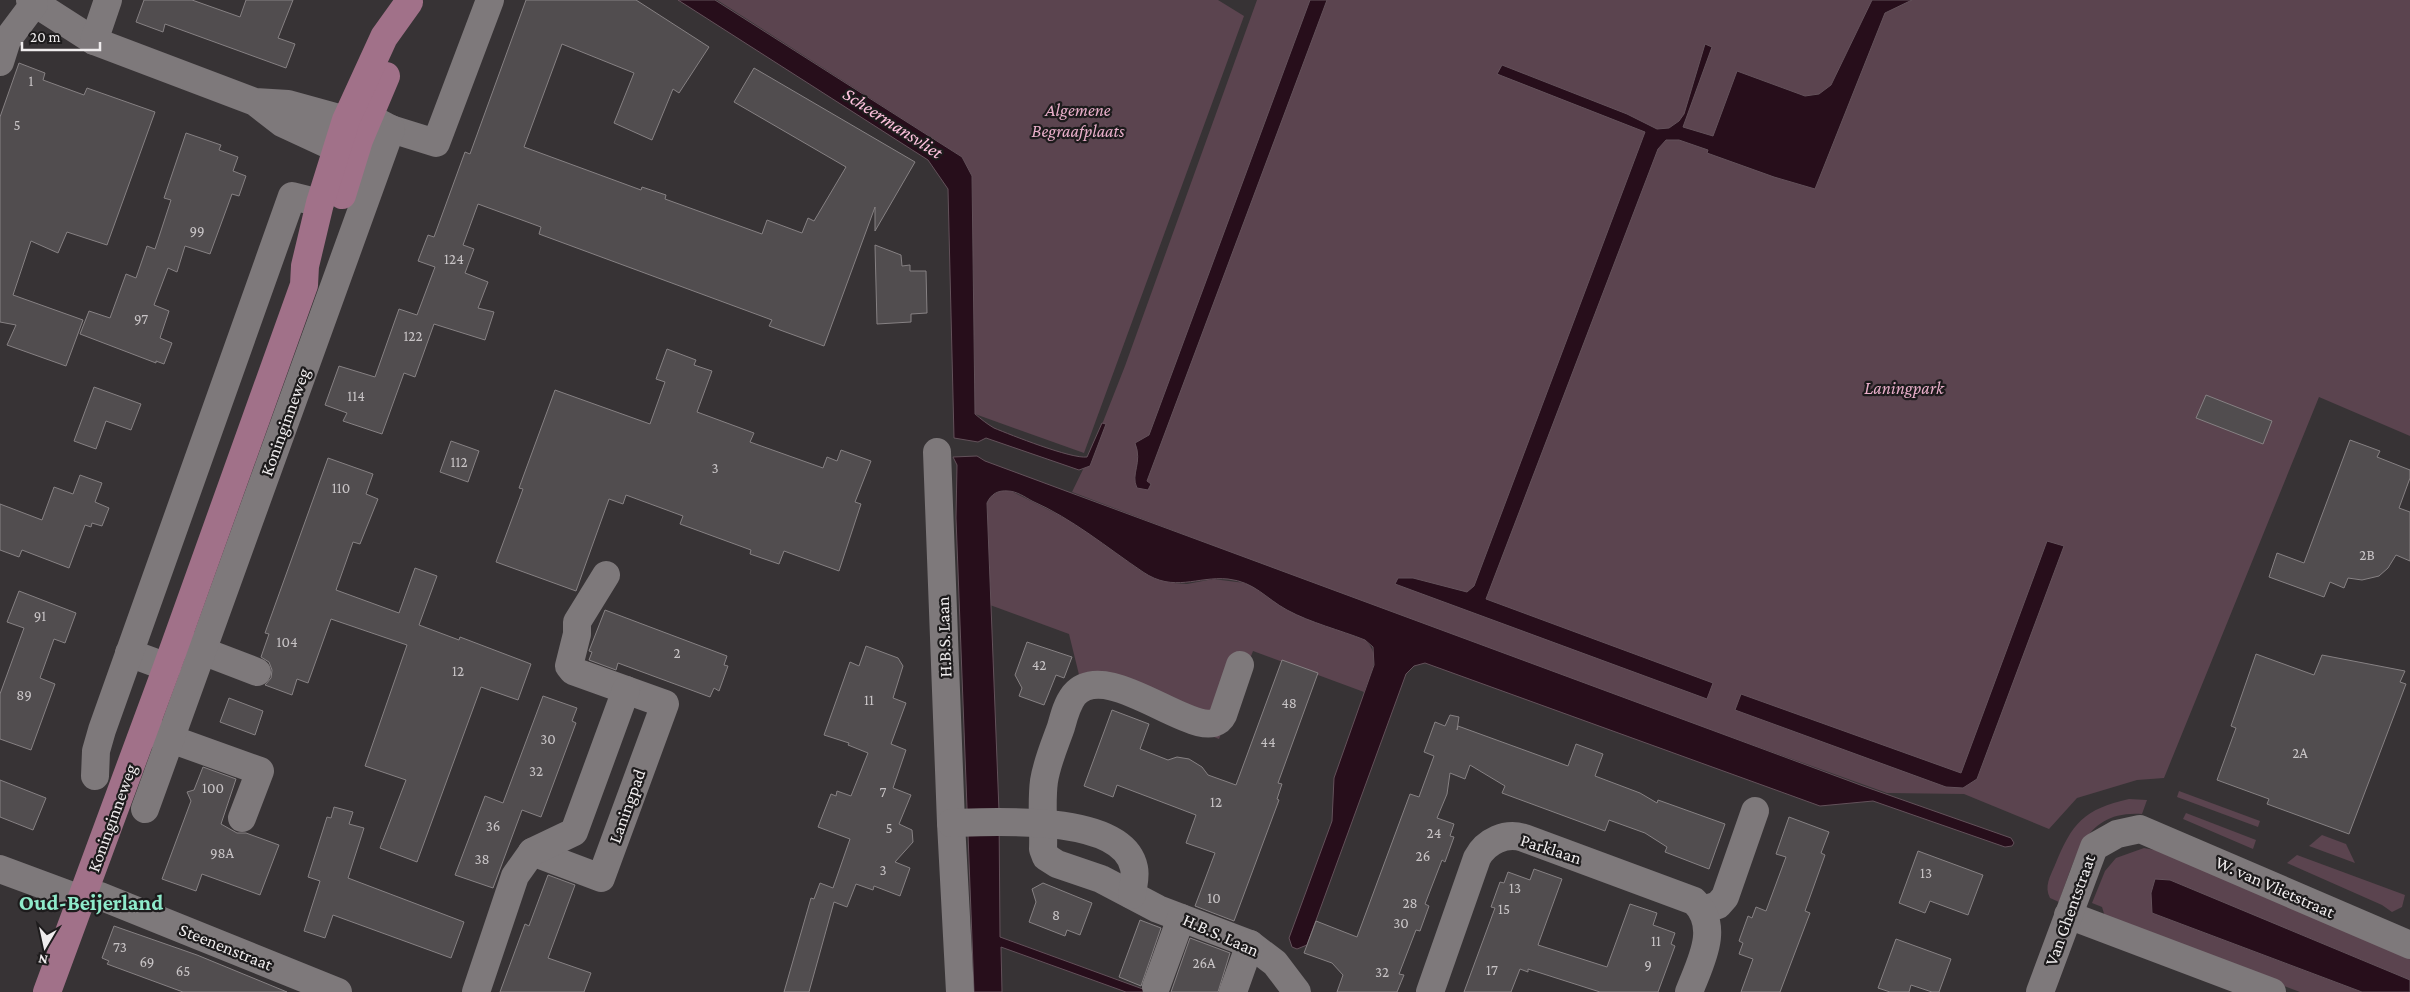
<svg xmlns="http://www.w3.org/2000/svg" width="2410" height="992" font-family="'Crimson Pro',serif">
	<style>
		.green { fill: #5b444f }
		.water { fill: #270e1b; stroke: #63515a }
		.building { fill: #514d4f; stroke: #868183 }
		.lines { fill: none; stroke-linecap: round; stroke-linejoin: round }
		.minor { stroke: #7e797b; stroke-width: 28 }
		.major { stroke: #a17189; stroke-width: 28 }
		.labels { text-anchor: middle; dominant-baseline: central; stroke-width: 4.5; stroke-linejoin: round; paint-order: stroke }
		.number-label { font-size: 15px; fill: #c8c4c6 }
		.park-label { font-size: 18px; font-style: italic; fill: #e9afca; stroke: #1d1b1c }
		.street-label { font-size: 18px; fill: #efeced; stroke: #1d1b1c }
		.water-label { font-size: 19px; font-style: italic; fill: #fec2dd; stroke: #1d1b1c }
		.district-label { font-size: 22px; font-weight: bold; fill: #8febcb; stroke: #1d1b1c }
	</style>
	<rect width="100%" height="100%" fill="#373335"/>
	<g class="green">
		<path d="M717,0H1218L1244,16L1084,453L975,414L972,176L962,157Z"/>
		<path d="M1257,0H2410V436L2319,397L2164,778L2137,780L2077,798L2049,829L1964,794L1887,793L1488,650L1072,492L1090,455L1125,366Z"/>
		<path d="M1009,490L1075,523L1144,573L1173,583L1187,584L1213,579L1245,583L1259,589L1287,610L1365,640C1382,655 1371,674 1364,692L1253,651L1219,739L1174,722L1119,695L1085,699L1069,634L990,605L987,503C992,493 998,491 1009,490Z"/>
		<path d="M2179,791L2260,821L2258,827L2177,797Z"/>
		<path d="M2129,799L2147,800L2142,814C2084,810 2076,857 2059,902L2050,898C2044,886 2050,877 2055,865C2072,823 2084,809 2129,799Z"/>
		<path d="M2186,813L2256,840L2253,849L2183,819Z"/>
		<path d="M2322,835L2346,844L2355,863L2309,846Z"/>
		<path d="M2144,848L2160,851L2410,956V980L2170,880L2152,913L2362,992H2300L2106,920L2102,907L2092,903L2105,871L2116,858Z"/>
		<path d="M2297,855L2405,895L2402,907L2392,912L2382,905L2287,863Z"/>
	</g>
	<g class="water">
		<path d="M678,0H715L962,157L972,176L975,414C981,419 987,424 994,428C1011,435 1071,459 1087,457L1102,423L1106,424L1090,466L1079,470L986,438L978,442L954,438L948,189L928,160Z"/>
		<path d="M1310,0H1327L1147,481L1151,484L1148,490L1137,488C1130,474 1143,463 1135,443L1149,435Z"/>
		<path d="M1872,0H1912L1885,13L1815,189L1774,177L1707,153L1708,150L1679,140H1666L1658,149L1486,599L1713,683L1707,699L1395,584L1398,578H1413L1467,592L1474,586L1645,132L1497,74L1502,65L1627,114L1657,129L1669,128L1679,121L1684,114L1705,44L1712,47L1683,127L1713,136L1737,71L1805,96L1819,94L1831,85Z"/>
		<path d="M977,456L985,461L1863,786L2011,838L2014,843L2012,846L2005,847L1873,801L1820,806L1425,663L1414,666L1406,674L1307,945L1297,949L1292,947L1289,938L1332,821L1334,778L1374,665L1373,647L1365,640C1340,630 1311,623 1287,610C1265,598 1255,582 1228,579C1197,576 1174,593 1143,572C1106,547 1073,519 1032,501C1025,497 1016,491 1008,491C998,490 991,494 987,503L999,811L1000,937L1151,992H1126L1001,947L1002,992H974L956,518L957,465L953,457Z"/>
		<path d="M2047,541L2064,546L1977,779L1963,788L1946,787L1735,710L1741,694L1961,773Z"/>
		<path d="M2155,879L2170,880L2410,980V992H2362L2152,913L2151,893Z"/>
	</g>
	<g class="building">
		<path d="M144,0H192L240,17L246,0H293L278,38L295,44L286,68L165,24L163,32L136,22Z"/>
		<path d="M526,0H636L709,47L679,93L673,89L652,140L614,123L634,73L562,44L524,147L641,190L642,187L666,195L665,199L762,234L767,220L802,233L808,218L814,221L846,167L734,102L754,68L915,162L875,231V207L824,346L769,326L772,320L539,234L541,227L478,204L463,245L474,249L465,273L488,282L478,308L494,312L485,340L434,324L415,377L404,373L382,434L343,421L347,413L325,405L339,366L375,377L399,309L417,315L435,267L418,261L428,235L434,237L465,152L470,154Z"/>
		<path d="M19,63L45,73L43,80L84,95L87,88L155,112L107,245L67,232L58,253L31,241L13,295L83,320L66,366L7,345L16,325L0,322V117Z"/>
		<path d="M186,133L221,145L219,150L238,157L233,171L246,176L239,196L232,194L210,254L185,246L177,272L168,268L154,305L169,311L160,338L172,343L164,364L156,361V363L80,334L89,311L110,318L126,274L136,278L147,246L155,249L171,200L164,198Z"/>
		<path d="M875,245L901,255L902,266L910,265V271H926L927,313L911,314V322L877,324Z"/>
		<path d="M667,349L696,360L694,365L712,371L697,412L754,433L750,442L823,468L827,457L837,461L841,450L871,461L855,502L861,504L839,571L784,551L779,564L750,554L751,550L680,524L683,516L626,495L623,504L609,499L576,591L496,562L523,489L519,488L555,390L650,424L665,382L656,379Z"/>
		<path d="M94,387L141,404L131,430L106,421L96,449L74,441Z"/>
		<path d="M2206,395L2272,421L2263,444L2196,418Z"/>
		<path d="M2350,440L2380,451L2377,457L2410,470V478L2399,508L2410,512V561L2396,555L2388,568L2379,576L2362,580L2348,578L2344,588L2330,582L2324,597L2269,577L2277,553L2304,563Z"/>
		<path d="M451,441L479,451L468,482L440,472Z"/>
		<path d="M328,458L373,474L366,494L378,499L360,544L353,542L336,590L399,613L415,568L437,576L419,625L459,640L460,637L531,664L518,700L481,687L417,862L380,848L406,780L365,766L407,645L331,619L308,683L297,679L292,695L265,685L271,678L272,670L269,662L261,657L269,634L265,633Z"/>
		<path d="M80,475L102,483L95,502L109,508L102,526L92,523L91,527L85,525L69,568L22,550L19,557L0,550V504L42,520L54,487L73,494Z"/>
		<path d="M19,591L76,613L65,643L54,639L40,678L55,684L31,750L0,739V694L24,628L7,622Z"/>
		<path d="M605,610L727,656L724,665L728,666L719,691L714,688L710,697L618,663L616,670L589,660L592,652L589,651Z"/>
		<path d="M1027,642L1072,657L1064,678L1056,675L1044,705L1019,696L1022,688L1015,675Z"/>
		<path d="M866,646L898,658L903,666L893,698L906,703L891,744L906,750L893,788L911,795L899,824L912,830L913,842L895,862L910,868L900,896L874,886L873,890L856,884L847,907L834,902L809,992H784L811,898L814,899L820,883L833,888L850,839L818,827L831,794L836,796L837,791L851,796L868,753L848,745L849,743L824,735L850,662L859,666Z"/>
		<path d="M2256,654L2314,675L2322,655L2405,671L2400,682L2406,684L2349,834L2267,804L2269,799L2217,780L2236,728L2231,726Z"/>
		<path d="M1282,660L1318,673L1278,783L1282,784L1277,799L1279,800L1234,921L1195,906L1215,853L1186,843L1196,815L1117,785L1113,797L1084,786L1112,710L1149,724L1140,749L1168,760L1177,757L1189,759L1202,767L1208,775L1236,785Z"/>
		<path d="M543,696L577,708L572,721L576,723L541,817L522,810L493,888L455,875L485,796L503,803Z"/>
		<path d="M229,698L263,711L255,735L220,722Z"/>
		<path d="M1450,715L1459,717L1457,730L1458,726L1568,766L1576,744L1603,754L1595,776L1640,793L1657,803L1658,800L1725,824L1709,869L1665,852L1667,847L1645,833L1609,820L1605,831L1502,793L1505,786L1470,765L1465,779L1450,773L1447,794L1437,818L1454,824L1450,836L1454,837L1445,862L1442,860L1425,904L1429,906L1420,931L1416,930L1399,974L1404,975L1397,992H1337L1343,975L1332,963L1304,953L1316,921L1357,937L1410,794L1419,797L1434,756L1424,752L1435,722L1445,726Z"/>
		<path d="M203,767L236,779L221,824L237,833H246L279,845L260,895L202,874L196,891L162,879L191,801L187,792L194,790Z"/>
		<path d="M0,780L46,798L33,830L0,817Z"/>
		<path d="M334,807L353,812L349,824L364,828L348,878L464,922L451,958L333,915L325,938L304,931L320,881L308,877L327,817L331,818Z"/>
		<path d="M1789,817L1829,832L1821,853L1825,855L1805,911L1810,913L1780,992H1741L1753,959L1739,954L1743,943L1739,941L1748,916L1752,918L1756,907L1766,911L1786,857L1776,854Z"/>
		<path d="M1918,851L1983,875L1968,915L1930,901L1925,913L1899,903Z"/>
		<path d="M1534,869L1562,879L1538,945L1607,967L1630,904L1657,913L1653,925L1675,933L1671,944L1675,946L1658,992H1600L1528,969V972L1520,969L1511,992H1464L1495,908L1491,907L1500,882L1504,883L1508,872L1530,880Z"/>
		<path d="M548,875L575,885L548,958L591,973L584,992H500L525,924L529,926Z"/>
		<path d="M1043,883L1092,903L1080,935L1067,930L1065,936L1029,922L1036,902L1032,889Z"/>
		<path d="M1140,920L1161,928L1141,986L1119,977Z"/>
		<path d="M114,926L197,955L287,992H183L107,964L109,961L102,958Z"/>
		<path d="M1190,938L1230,953L1218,992H1171Z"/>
		<path d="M1896,939L1951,959L1939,992H1932L1911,985L1909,992H1890L1878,988Z"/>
	</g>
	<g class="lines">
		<g class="minor">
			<path d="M30,0L94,41L255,102L282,123L336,148L359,140L346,120L288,104L255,102"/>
			<path d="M94,41L108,0"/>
			<path d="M0,62L7,40L34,4"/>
			<path d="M374,120L391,129L436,143L490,0"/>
			<path d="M937,452L951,823L960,992"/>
			<path d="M184,644L257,672"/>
			<path d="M129,653L167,667"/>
			<path d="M1240,665L1223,715C1205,752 1109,654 1074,695C1067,704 1064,716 1061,727C1055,744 1047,762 1044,781C1041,803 1044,827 1043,849L1046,857L1057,864L1101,879L1158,909L1250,944L1275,963L1297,992"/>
			<path d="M154,733L260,771L242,818"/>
			<path d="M95,776L96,751L102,730L292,196L320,203"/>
			<path d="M145,809L391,129"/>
			<path d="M951,823C992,822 1123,813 1134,868C1136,877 1133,886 1132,895"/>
			<path d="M532,852L601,878L665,704L573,671L569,666L577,634V622L606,575"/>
			<path d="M0,869L70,895L100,896L338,992"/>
			<path d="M1703,910L1718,905L1725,897L1755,811"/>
			<path d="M2068,915L2272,992"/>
			<path d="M1156,987L1181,918"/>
			<path d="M476,992L515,876L532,852L574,832L626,690"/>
			<path d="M1233,992L1250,944"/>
			<path d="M1430,992L1477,858C1486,841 1506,832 1524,838L1694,901C1721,927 1700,963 1689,992"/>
			<path d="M2040,992L2094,847L2117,834L2140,829L2410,945"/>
		</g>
		<g class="major">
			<path d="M342,195L359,140L386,76"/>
			<path d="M47,992L167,667L304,285L305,266L320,203L346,120L384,37L409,2"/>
		</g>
	</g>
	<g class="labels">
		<g class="number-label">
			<text x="31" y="81">1</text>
			<text x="17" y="125">5</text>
			<text x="197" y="231">99</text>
			<text x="454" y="259">124</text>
			<text x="141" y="319">97</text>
			<text x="413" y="336">122</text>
			<text x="356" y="396">114</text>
			<text x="459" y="462">112</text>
			<text x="715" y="468">3</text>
			<text x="341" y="488">110</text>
			<text x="2367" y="555">2B</text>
			<text x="40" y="616">91</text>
			<text x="287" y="642">104</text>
			<text x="677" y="653">2</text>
			<text x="1039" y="665">42</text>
			<text x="458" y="671">12</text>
			<text x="24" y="695">89</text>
			<text x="869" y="700">11</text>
			<text x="1289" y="703">48</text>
			<text x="548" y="739">30</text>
			<text x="1268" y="742">44</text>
			<text x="2300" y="753">2A</text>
			<text x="536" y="771">32</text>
			<text x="213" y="788">100</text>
			<text x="883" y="792">7</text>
			<text x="1216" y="802">12</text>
			<text x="493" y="826">36</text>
			<text x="889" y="828">5</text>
			<text x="1434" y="833">24</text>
			<text x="222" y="853">98A</text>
			<text x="1423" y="856">26</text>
			<text x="482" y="859">38</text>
			<text x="883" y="870">3</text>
			<text x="1926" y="873">13</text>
			<text x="1515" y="888">13</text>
			<text x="1214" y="898">10</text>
			<text x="1410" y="903">28</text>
			<text x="1504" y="909">15</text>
			<text x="1056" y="915">8</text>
			<text x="1401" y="923">30</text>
			<text x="1656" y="941">11</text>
			<text x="120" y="947">73</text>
			<text x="147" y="962">69</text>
			<text x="1204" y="963">26A</text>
			<text x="1648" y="965">9</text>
			<text x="1492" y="970">17</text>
			<text x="183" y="971">65</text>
			<text x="1382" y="972">32</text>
		</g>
		<g class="park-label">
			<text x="1078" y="110">Algemene<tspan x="1078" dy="21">Begraafplaats</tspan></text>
			<text x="1904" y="388">Laningpark</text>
		</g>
		<g class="street-label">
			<text transform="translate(285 422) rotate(-70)">Koninginneweg</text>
			<text transform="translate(944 637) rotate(-92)">H.B.S. Laan</text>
			<text transform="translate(627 806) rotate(-70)">Laningpad</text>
			<text transform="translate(112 818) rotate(-70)">Koninginneweg</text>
			<text transform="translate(1551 849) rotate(18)">Parklaan</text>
			<text transform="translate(2275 887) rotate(24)">W. van Vlietstraat</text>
			<text transform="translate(2070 910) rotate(-70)">Van Ghentstraat</text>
			<text transform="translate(1221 935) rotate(24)">H.B.S. Laan</text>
			<text transform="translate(226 947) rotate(22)">Steenenstraat</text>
		</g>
		<g class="water-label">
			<text transform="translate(893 123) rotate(33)">Scheermansvliet</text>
		</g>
		<g class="district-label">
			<text x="91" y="902">Oud-Beijerland</text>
		</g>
	</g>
	<g transform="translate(45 947) rotate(189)" stroke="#1d1b1c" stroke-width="4" paint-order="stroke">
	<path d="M0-4L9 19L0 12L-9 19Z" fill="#efeced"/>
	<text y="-8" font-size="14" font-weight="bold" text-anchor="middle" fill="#efeced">N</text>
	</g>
	<path d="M22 42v8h78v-8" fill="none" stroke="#efeced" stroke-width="2.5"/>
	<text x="30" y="42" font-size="15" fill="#efeced" stroke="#1d1b1c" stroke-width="4" paint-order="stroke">20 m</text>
</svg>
